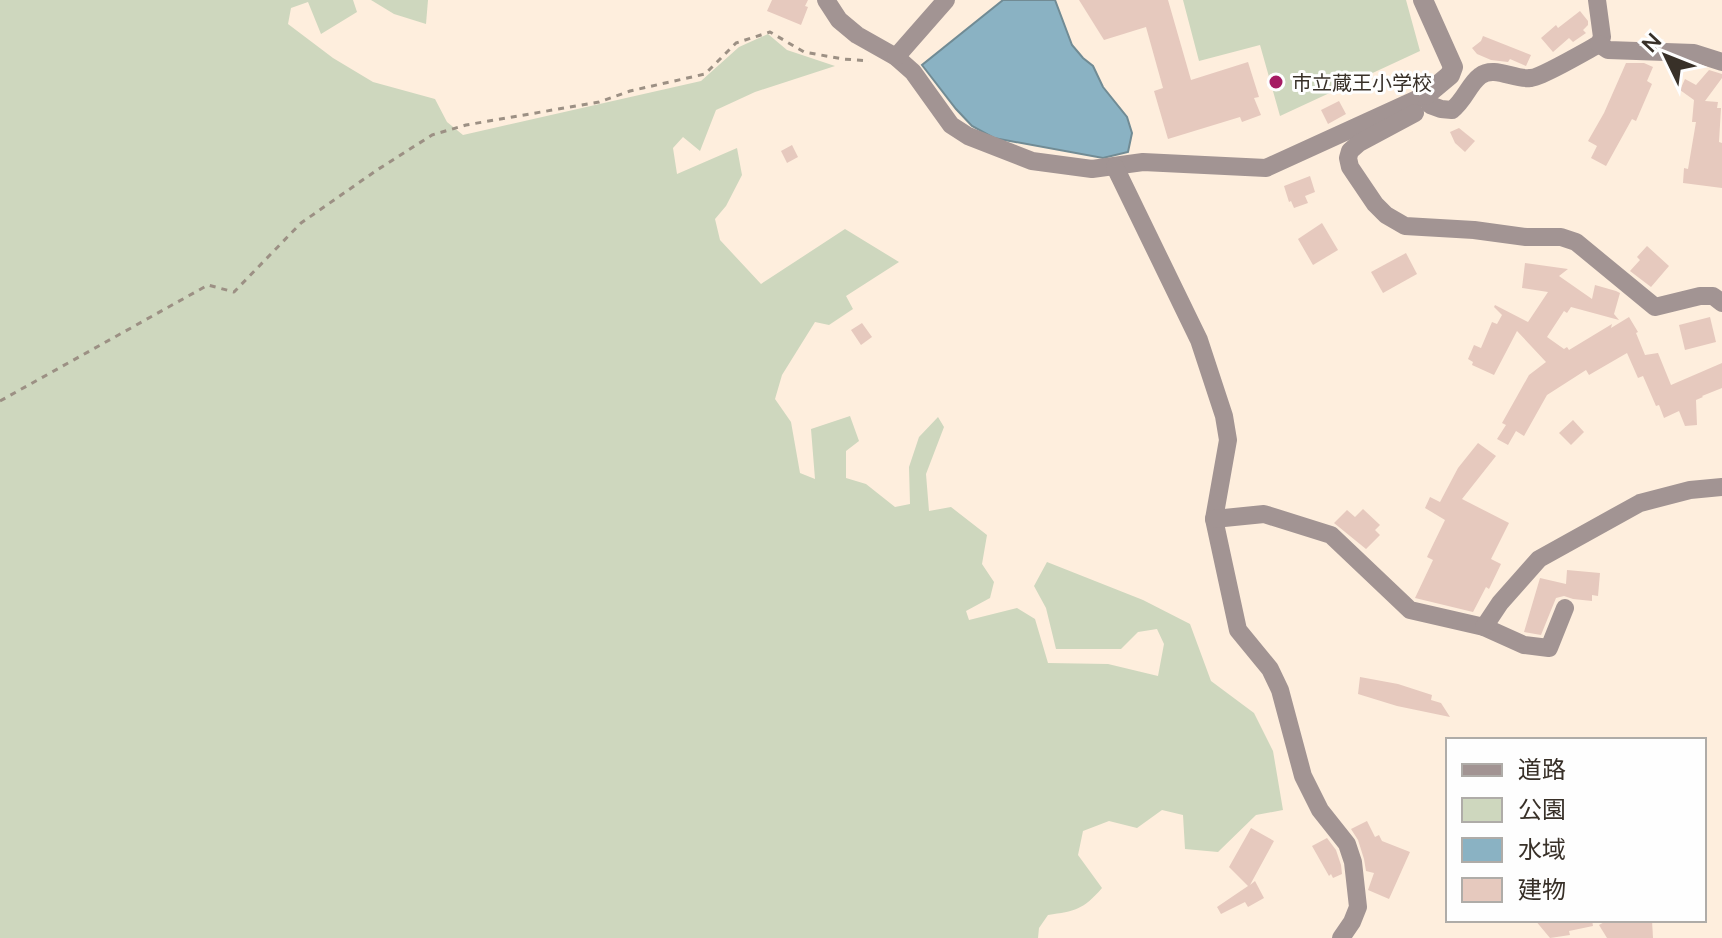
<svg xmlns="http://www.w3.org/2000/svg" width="1722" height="938" font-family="Mulish,'Noto Sans JP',sans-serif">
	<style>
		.green { fill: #ced7be }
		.water { fill: #8ab2c3; stroke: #718b94; stroke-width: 2 }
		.building { fill: #e6c9be }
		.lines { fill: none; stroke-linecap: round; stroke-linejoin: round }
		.path { stroke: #9c9084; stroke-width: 3; stroke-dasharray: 6 6; stroke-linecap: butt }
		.minor { stroke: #a29493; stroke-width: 18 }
		.tertiary { stroke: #a29493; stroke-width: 20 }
		.poi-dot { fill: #a51b63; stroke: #fefefe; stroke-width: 3 }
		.labels { text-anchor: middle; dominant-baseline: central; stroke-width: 6; stroke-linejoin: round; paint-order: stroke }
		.poi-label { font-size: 20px; fill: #383028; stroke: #fefefe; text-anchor: start }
	</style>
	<rect width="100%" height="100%" fill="#feeedd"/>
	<g class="green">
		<path d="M0,0H353L357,12L321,34L308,2L291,8L288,24L333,58L373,82L435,99L447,122L463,135L701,81L739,47L768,34L787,50L835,66L755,92L716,110L700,151L683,137L673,148L677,174L737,148L742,175L726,206L715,219L720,240L761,284L845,229L899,262L846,296L853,309L829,325L815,322L782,375L775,399L791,422L800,473L815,479L811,429L850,416L859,441L846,451V478L866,484L895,507L910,504L909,467L919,437L938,417L944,427L926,474L929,511L951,507L987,535L982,564L994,582L990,598L966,611L969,620L1017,608L1035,619L1048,663L1108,664L1158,676L1164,644L1157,629L1138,632L1121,649H1056L1046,608L1034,586L1047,562L1143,600L1190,624L1211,681L1254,713L1273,751L1283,810L1256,815L1218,852L1185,849L1183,815L1162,810L1137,828L1109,821L1083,831L1078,855L1102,888C1083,910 1075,911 1048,915L1039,928L1038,938H0Z"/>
		<path d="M371,0H428L426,24L394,14Z"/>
		<path d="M1183,0H1406L1420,51L1280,116L1260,45L1199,61Z"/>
	</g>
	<path class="water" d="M1003,0H1055L1072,45L1083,58L1093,66L1103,87L1127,117L1132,133L1128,152L1103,158L994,138L972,126L956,109L922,65Z"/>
	<g class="building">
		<path d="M772,0H808L805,6L808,7L801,25L767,11Z"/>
		<path d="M1079,0H1168L1191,80L1248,62L1259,97L1254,98L1261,115L1242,122L1240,117L1168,139L1154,91L1163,88L1146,27L1104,40Z"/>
		<path d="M1580,11L1588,21V25L1583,30L1586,33L1573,42L1569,38L1553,52L1541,38L1556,25L1558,28Z"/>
		<path d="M1483,36L1531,55L1526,66L1510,59L1508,62L1491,60L1477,54L1472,48L1481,41Z"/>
		<path d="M1626,63H1644L1653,67L1647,81L1652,84L1636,121L1632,119L1606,166L1591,158L1597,146L1588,141L1604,113Z"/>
		<path d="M1709,70L1722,74V78L1705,101L1718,102L1717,108H1721L1719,142L1722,143V188L1683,183L1684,168L1688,169L1696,122H1692L1694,100L1680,90L1685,79L1696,85Z"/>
		<path d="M1339,101L1346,114L1328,124L1321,110Z"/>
		<path d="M1459,128L1475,141L1465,152L1455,143L1450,132Z"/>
		<path d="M792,145L798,157L787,163L781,151Z"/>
		<path d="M1310,176L1315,192L1305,196L1308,203L1294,208L1291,201L1289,202L1284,186Z"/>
		<path d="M1322,223L1338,250L1313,265L1298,239Z"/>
		<path d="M1647,246L1669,266L1651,287L1630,271L1640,260L1637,257Z"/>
		<path d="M1406,253L1417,274L1383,293L1371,272Z"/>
		<path d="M1525,263L1568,269L1559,276L1592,299L1595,285L1616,291L1620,293L1614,314L1619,320L1571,307L1567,313L1564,311L1547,337L1564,349L1567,347L1569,350L1612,324L1611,328L1629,317L1638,332L1636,333L1645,355L1658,353L1671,385L1722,363V388L1702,396L1703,397L1696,400L1697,425L1685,426L1679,411L1664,418L1659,405L1656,406L1643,376L1638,378L1627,353L1589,375L1586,370L1547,395L1524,436L1516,431L1508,445L1497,439L1506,425L1502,423L1529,375L1546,362L1517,331L1494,375L1472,365L1473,362L1468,359L1474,345L1481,348L1492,322L1497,324L1502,315L1494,307L1495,305L1528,322L1548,292L1522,288Z"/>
		<path d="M1710,317L1716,342L1685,350L1679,325Z"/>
		<path d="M862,323L872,337L861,345L851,330Z"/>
		<path d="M1573,420L1584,432L1571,445L1559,433Z"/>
		<path d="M1478,443L1496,456L1462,499L1509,523L1491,559L1501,564L1489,589L1486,587L1473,612L1415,598L1433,560L1427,557L1445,520L1425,508L1430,497L1440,502L1458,468Z"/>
		<path d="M1363,509L1380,525L1375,530L1380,535L1366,549L1334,523L1347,510L1355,517Z"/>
		<path d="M1567,570L1600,573L1598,596L1592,595V601L1573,599L1564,596L1556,598L1541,635L1524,632L1540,578L1566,584Z"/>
		<path d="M1360,677L1398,684L1432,695L1431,700L1441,703L1450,717L1397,706L1358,694Z"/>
		<path d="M1367,821L1375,837L1379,835L1382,841L1410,852L1389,899L1368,890L1374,873L1366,871L1364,859L1358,840L1351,829Z"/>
		<path d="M1251,828L1274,841L1250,885L1255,881L1264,898L1248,907L1245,902L1221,914L1217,907L1248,886L1229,867Z"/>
		<path d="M1327,838L1336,850L1341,865L1342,874L1333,878L1331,874L1329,876L1312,846Z"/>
		<path d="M1535,920H1592L1593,926L1569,931L1570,935L1550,938Z"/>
		<path d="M1608,920H1652L1653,938H1607L1599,925Z"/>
	</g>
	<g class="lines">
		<path class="path" d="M0,401L208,285L234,292L301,223L377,170L432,135L466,125L599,102L630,91L705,74L736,43L770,32L804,52L843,59L869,61"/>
		<g class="minor">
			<path d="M826,0L839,20L857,35L896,57L913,72L951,125L968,136L1032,161L1092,169L1143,162L1266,168L1426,95L1430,105L1441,109L1452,110C1465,100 1469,84 1480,76C1494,65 1514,80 1530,78C1540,78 1586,51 1599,44L1602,37L1597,0"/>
			<path d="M1599,44L1608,50L1694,53L1722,62"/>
			<path d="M896,57L946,0"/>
			<path d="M1415,113L1359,143L1350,151L1348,158L1350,167L1375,204L1386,215L1405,226L1474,230L1526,237H1561L1576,242L1655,307L1700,296H1713L1722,303"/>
			<path d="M1115,167L1199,340L1224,416L1228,440L1214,519L1238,630L1270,669L1280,690L1303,776L1320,810L1347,844L1353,862L1358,907L1352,922L1341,938"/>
			<path d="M1214,519L1264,514L1331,535L1410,610L1484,627L1524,645L1549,648L1565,608"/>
			<path d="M1484,627L1500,603L1539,559L1640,503L1690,490L1722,487"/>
		</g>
		<path class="tertiary" d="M1423,0L1453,67L1450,75L1426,95"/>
	</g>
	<circle class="poi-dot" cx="1276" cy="82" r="8"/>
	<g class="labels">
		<g class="poi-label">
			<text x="1292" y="82">市立蔵王小学校</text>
		</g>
	</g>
	<rect x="1446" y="738" width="260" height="184" fill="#fefefe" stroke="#afaca8" stroke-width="2"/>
	<rect x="1462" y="764" width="40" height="12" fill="#a29493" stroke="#afaca8" stroke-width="2"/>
	<text x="1518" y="778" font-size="24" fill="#383028">道路</text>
	<rect x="1462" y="798" width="40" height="24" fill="#ced7be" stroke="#afaca8" stroke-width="2"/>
	<text x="1518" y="818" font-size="24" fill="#383028">公園</text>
	<rect x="1462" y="838" width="40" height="24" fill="#8ab2c3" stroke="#afaca8" stroke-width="2"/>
	<text x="1518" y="858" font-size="24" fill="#383028">水域</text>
	<rect x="1462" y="878" width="40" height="24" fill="#e6c9be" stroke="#afaca8" stroke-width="2"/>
	<text x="1518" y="898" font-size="24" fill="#383028">建物</text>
	<g transform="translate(1666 56) rotate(313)" stroke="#fefefe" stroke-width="6" paint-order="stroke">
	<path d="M0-6L14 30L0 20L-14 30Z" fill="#383028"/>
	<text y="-12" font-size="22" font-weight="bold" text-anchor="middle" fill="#383028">N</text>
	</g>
</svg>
